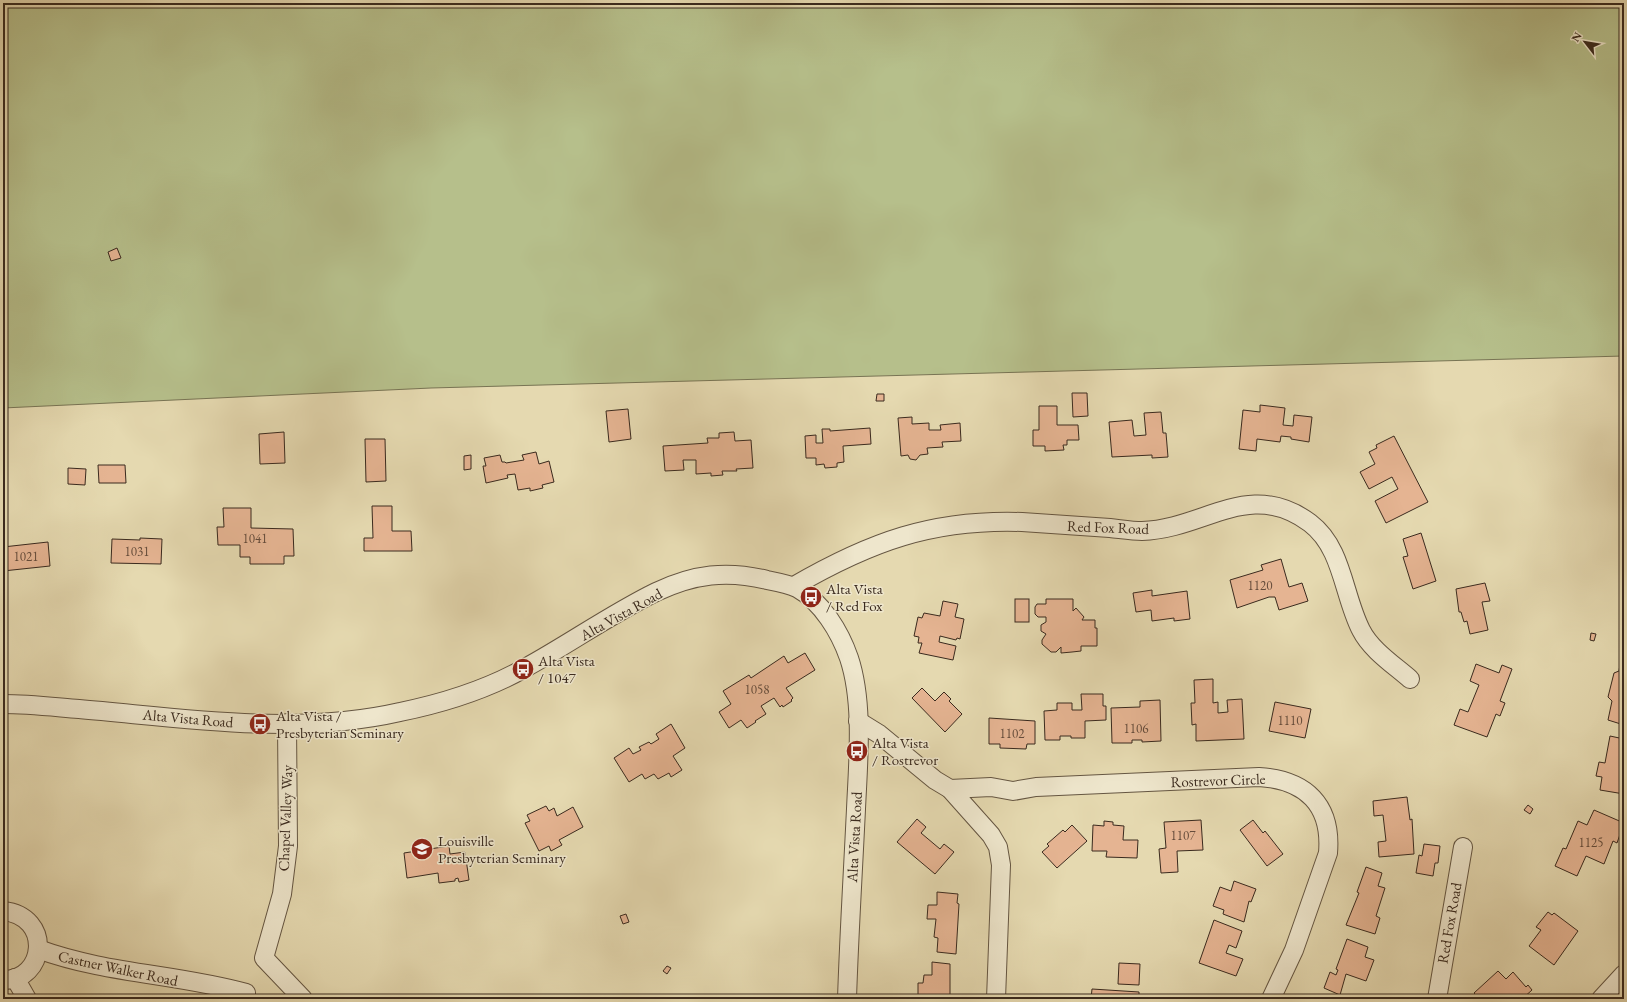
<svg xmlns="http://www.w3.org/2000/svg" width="1627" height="1002" font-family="'EB Garamond',serif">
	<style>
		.green { fill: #b6bf8b; stroke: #787454 }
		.building { fill: #e5b492; stroke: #3a2a1e }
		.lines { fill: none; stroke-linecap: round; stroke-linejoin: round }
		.minor-casing { stroke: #655642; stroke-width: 20 }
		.minor { stroke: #eee6cc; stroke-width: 18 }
		.labels { text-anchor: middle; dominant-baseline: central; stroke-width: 3; stroke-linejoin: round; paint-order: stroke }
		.number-label { font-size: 13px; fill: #654c3b }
		.street-label { font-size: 15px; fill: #3a2a1e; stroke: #eee6cc }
		.poi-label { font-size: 15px; fill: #3a2a1e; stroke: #eee6cc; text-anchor: start }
	</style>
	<rect width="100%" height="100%" fill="#e5d9b0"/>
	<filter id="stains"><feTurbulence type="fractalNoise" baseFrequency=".005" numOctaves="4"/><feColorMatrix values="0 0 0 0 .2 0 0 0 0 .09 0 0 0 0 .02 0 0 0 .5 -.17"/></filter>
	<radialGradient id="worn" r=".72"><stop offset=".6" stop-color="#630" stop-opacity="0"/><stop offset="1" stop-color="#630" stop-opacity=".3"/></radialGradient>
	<path class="green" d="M3,3H1624V356L431,388L3,408Z"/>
	<g class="building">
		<path d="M117,248L121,258L111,261L108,252Z"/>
		<path d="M1072,393H1087L1088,416L1073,417Z"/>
		<path d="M877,394H884V401H876Z"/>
		<path d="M1260,405L1285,408L1283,425L1293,426L1294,415L1312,417L1309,442L1291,439V437L1281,436L1280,442L1257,439L1256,451L1239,449L1243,410L1260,412Z"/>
		<path d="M1039,406H1057V425H1078L1079,440H1067V445H1063L1064,450L1045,451V446H1033V430H1039Z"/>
		<path d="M628,409L631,439L609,442L606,411Z"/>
		<path d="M1161,412L1163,433H1166L1168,457L1152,458V455L1112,457L1109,422L1132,420L1134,436L1146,435L1144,413Z"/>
		<path d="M912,417V424L929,423V430H941L940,425L960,423L961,441L942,442L943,447L927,448L928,454L920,455L916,460L910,459L908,455L901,456L898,418Z"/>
		<path d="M870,428L871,444L843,446L844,462L837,463V467L825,468L824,464L816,465V458H806L805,436L816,435V443H823L822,429H830V431Z"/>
		<path d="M1621,429H1624V452H1622Z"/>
		<path d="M284,432L285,463L260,464L259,434Z"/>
		<path d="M734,432L735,441L751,440L753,468L736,469L737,471H722L723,475L711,476V473L696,474V460H683L684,470L665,471L663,446L708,443L707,438H719V433Z"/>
		<path d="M1394,436L1428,502L1386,523L1375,501L1398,489L1392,477L1369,489L1360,472L1375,464L1369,452L1377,448L1376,445Z"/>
		<path d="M365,439H385L386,481L366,482Z"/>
		<path d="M536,452L539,464L549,461L554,482L542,485L543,488L530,491V488L518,490L515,474L507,475L508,478L486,483L483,466H486L484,458L500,455L502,462H505L506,463L524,460L522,455Z"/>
		<path d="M471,455V469L464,470V456Z"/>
		<path d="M98,465H125L126,483H99Z"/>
		<path d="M68,468L86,469L85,485L68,484Z"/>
		<path d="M372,506H392V531H411L412,551H364V538H373Z"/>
		<path d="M223,508H251V528L293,529L294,556H284V564H250V557H240V545H218L217,527H224Z"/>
		<path d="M1421,533L1436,581L1413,589L1403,557L1408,556L1403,539Z"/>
		<path d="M140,538L162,539L161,564L111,563L112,539L140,540Z"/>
		<path d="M48,542L50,566L3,571V547Z"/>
		<path d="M1281,559L1289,587L1302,583L1308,601L1279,610L1275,597H1269L1237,608L1230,580L1263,570L1261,565Z"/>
		<path d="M1485,583L1490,601L1482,602L1488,630L1470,634L1467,621L1464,622L1461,612H1459L1456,589Z"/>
		<path d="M1152,590V596L1187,591L1190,619L1174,621V618L1152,621L1151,610L1136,612L1133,593Z"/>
		<rect x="1015" y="599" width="14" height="23"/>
		<path d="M1046,599H1073V611L1076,608L1084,617L1082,620H1095V628H1097V646H1081V651L1072,652L1061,653V647L1056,652H1051L1042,644V640L1046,634L1041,631V625L1046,622V617H1038L1035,614V607L1037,604H1046Z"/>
		<path d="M943,601L958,604L955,617L964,619L960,639L957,638L956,640L940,636L939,642L956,646L953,660L919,653L922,643H918L919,637L914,636L918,617L922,618L924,613L940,616Z"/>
		<path d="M1591,633L1596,634L1594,641L1590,640Z"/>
		<path d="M805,653L815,670L786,688L793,698L791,700L792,701L783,707L782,705L780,707L774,698L761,706L766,714L755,721L756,722L747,728L741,720L729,728L719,712L731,704L723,691L749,675L751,678L784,656L788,663Z"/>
		<path d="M1476,664L1499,673L1502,665L1512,669L1500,701L1505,703L1500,716L1496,714L1487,737L1454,725L1460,709L1468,712L1479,685L1470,681Z"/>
		<path d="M1620,664L1624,665V725L1608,720L1612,701L1608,697L1614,673L1619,671Z"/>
		<path d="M1213,679V703L1218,702V713L1228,712L1227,700L1242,699L1244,739L1196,741V724L1192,725L1191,703H1195L1194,680Z"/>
		<path d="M922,688L935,701L944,692L951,699L949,701L962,714L945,732L912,698Z"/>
		<path d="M1081,694H1103V706H1106V720L1085,721V738H1071V736H1060V740H1045L1044,711L1057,710V703H1072V710H1082Z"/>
		<path d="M1160,700L1161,741L1142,742V740H1132V743H1112L1111,708L1140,707V701Z"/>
		<path d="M1275,702L1311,709L1305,738L1269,731Z"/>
		<path d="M989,718L1035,721V744H1027L1026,749L1000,748V744H989Z"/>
		<path d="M671,724L685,748L673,756L682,770L671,777L669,773L658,779L654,774L645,779L642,774L629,782L614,758L629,748L633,754L641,750L639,747L649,742L651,744L659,739L656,734Z"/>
		<path d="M1610,736L1624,739V794L1600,790L1602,777L1596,776L1599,762L1605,763Z"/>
		<path d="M1407,797L1410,820L1412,819L1414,854L1379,857L1378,842L1386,841L1383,815L1374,816L1373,801Z"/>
		<path d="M1528,805L1533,809L1530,814L1524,810Z"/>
		<path d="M546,806L549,811L554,808L557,816L573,807L583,827L559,840L562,845L551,851L549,846L539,851L525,823L530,821L527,815Z"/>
		<path d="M1594,810L1624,823L1617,843L1613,841L1604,864L1586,856L1577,876L1555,866L1563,848L1566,849L1578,821L1587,825Z"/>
		<path d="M917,819L926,827L921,833L940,849L944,844L954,852L935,874L897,842Z"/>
		<path d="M1201,820L1203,850L1177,851L1178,872L1161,873L1159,849L1166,848L1164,822Z"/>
		<path d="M1253,820L1263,833L1265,831L1283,854L1267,866L1240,830Z"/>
		<path d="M1104,821L1113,822V825L1124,826L1123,840H1138L1137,858L1106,857L1107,851H1092L1093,825L1104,826Z"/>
		<path d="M1072,825L1087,841L1057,868L1042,852L1049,846L1047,844L1063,830L1065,832Z"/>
		<path d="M1424,844L1440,846L1438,863H1435L1433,876L1416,873L1419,855L1422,856Z"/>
		<path d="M449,846L450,854L465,852L469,880L459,882L458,878L455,879V881L439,883L438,873L407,878L404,853Z"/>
		<path d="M1366,867L1382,873L1378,886L1385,888L1376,916L1380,918L1375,934L1346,925L1359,893L1357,892Z"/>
		<path d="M1234,881L1256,889L1251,902L1249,901L1244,922L1223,914L1224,910L1213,906L1220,887L1231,891Z"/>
		<path d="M937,892L958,894L957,903L959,904L956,954L937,952L938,938L934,937L936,919H927L928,905H937Z"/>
		<path d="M1548,912L1552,915L1554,913L1578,931L1554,965L1529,946L1541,930L1536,927Z"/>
		<path d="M626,914L629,922L623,924L620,916Z"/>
		<path d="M1214,920L1242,931L1236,948L1229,945L1226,953L1243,959L1236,976L1199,963Z"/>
		<path d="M1347,939L1368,947L1365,957L1374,960L1366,981L1346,974L1340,995L1324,988L1330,972L1336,975L1338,970L1336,969Z"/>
		<path d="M932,962L950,964V998L953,999H918V983H923L924,975H932Z"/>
		<path d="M1119,963L1140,964L1139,985L1118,984Z"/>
		<path d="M667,966L671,968L667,974L663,971Z"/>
		<path d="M1498,971L1506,979L1513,972L1526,987L1528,985L1532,990L1522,999H1480L1474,993Z"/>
		<path d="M1092,989L1139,992V999H1091Z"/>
	</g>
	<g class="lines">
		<g class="minor-casing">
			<g id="minor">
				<path d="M794,586C870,542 932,519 1022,522C1051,524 1080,526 1110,528C1120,529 1132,531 1142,531C1205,529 1249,478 1310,523C1343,548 1343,595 1361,630C1371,650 1394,665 1410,679"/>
				<path d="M3,704C28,704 54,707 79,709C185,718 295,736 400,712C444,703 486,690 525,668C569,644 611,614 656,592C694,574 727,570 767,580C777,582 788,584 797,588C822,602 840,632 849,658C864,703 858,763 856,809C853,872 849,936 847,999"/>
				<path d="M858,721L879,734L935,780L950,789L991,835L998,847L1001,865L996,999"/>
				<path d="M287,723L288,846L282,894L264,958L303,999"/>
				<path d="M950,789L991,787L1013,791L1036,787L1259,777C1306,780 1332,805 1328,853L1294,950L1271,999"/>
				<path d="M3,911C53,916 46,981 3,980"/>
				<path d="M38,949C106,974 178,974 246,993L244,999"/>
				<path d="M15,978L27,999"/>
				<path d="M1437,999L1463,847"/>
				<path d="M1601,999L1624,974"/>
			</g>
		</g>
		<use href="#minor" class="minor"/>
	</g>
	<defs>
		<g id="bus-disc" transform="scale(1.15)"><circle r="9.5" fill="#8f2418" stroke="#eee6cc"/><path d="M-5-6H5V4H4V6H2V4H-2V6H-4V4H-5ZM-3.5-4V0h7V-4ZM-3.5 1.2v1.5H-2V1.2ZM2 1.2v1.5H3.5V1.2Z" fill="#fff"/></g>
		<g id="university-disc" transform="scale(1.15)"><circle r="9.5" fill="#8f2418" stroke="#eee6cc"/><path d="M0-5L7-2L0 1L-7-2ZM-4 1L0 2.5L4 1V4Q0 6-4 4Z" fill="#fff"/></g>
	</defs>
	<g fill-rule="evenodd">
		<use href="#bus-disc" x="811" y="597"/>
		<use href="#bus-disc" x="523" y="669"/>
		<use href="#bus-disc" x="260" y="724"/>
		<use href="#bus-disc" x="857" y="751"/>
		<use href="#university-disc" x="422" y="849"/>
	</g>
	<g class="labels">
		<g class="number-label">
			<text x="255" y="538">1041</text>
			<text x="137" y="551">1031</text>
			<text x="26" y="556">1021</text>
			<text x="1260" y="585">1120</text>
			<text x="757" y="689">1058</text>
			<text x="1290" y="720">1110</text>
			<text x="1136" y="728">1106</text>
			<text x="1012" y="733">1102</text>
			<text x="1183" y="835">1107</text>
			<text x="1591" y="842">1125</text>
		</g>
		<g class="street-label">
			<text transform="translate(1108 527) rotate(2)">Red Fox Road</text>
			<text transform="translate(621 614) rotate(-29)">Alta Vista Road</text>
			<text transform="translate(188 718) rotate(5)">Alta Vista Road</text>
			<text transform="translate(1218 780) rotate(-2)">Rostrevor Circle</text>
			<text transform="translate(285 818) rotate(-88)">Chapel Valley Way</text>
			<text transform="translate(854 837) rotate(-87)">Alta Vista Road</text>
			<text transform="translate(1449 923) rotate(-80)">Red Fox Road</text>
			<text transform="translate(118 968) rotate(12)">Castner Walker Road</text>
		</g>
		<g class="poi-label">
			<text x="826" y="588">Alta Vista<tspan x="826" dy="17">/ Red Fox</tspan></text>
			<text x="538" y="660">Alta Vista<tspan x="538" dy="17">/ 1047</tspan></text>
			<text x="276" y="715">Alta Vista /<tspan x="276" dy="17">Presbyterian Seminary</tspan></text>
			<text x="872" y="742">Alta Vista<tspan x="872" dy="17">/ Rostrevor</tspan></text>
			<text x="438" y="840">Louisville<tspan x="438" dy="17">Presbyterian Seminary</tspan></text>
		</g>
	</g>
	<rect width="1627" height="1002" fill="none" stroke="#e5d9b0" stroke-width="16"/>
	<rect x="4" y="4" width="1619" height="994" fill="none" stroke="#3a2a1e" stroke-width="2"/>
	<rect x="8" y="8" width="1611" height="986" fill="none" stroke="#3a2a1e"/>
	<g transform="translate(1585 42) rotate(301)" stroke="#eee6cc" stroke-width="3" paint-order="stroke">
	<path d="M0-3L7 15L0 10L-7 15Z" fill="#3a2a1e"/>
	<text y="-6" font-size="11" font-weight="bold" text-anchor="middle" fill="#3a2a1e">N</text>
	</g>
	<rect width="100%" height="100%" filter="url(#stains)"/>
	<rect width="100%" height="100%" fill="url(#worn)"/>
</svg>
